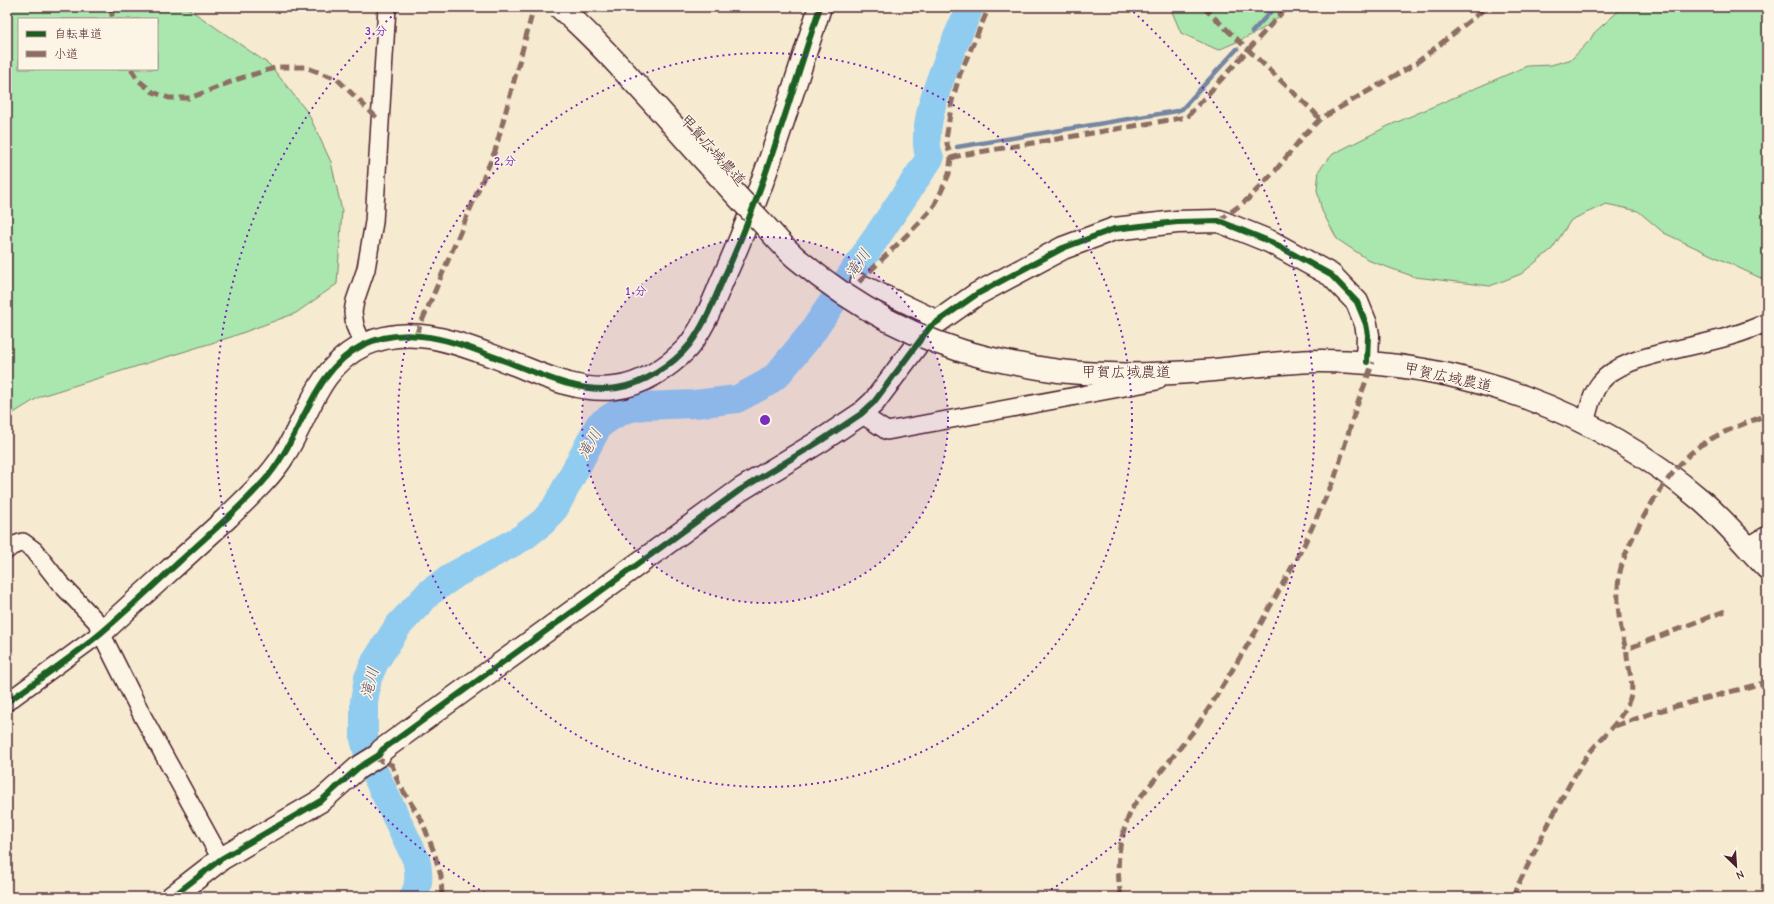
<svg xmlns="http://www.w3.org/2000/svg" width="1774" height="904" font-family="'Comic Neue','Klee One',sans-serif">
	<style>
		.green { fill: #a9e7ae; stroke: #7a836c; fill-rule: evenodd }
		.lines { fill: none; stroke-linecap: round; stroke-linejoin: round }
		.stream { stroke: #7486a1; stroke-width: 4.5 }
		.river { stroke: #90cbf0; stroke-width: 28 }
		.street-casing { stroke: #4a1f2b; stroke-width: 20 }
		.secondary-casing { stroke: #4a1f2b; stroke-width: 25 }
		.street { stroke: #fcf5e5; stroke-width: 17 }
		.secondary { stroke: #fcf5e5; stroke-width: 22 }
		.secondary-bridge-casing { stroke: #4a1f2b; stroke-width: 25; stroke-linecap: butt }
		.secondary-bridge { stroke: #fcf5e5; stroke-width: 22 }
		.quiet { stroke: #8d6e63; stroke-width: 5; stroke-dasharray: 10 5; stroke-linecap: butt }
		.cycleway-casing { stroke: #fcf5e5; stroke-width: 8 }
		.cycleway { stroke: #1b5e20; stroke-width: 6 }
		.ring { fill: none; stroke: #7b2cbf; stroke-width: 2; stroke-dasharray: 2 4 }
		.labels { text-anchor: middle; dominant-baseline: central; stroke-width: 3; stroke-linejoin: round; paint-order: stroke }
		.street-label { font-size: 15px; fill: #4a1f2b; stroke: #fcf5e5 }
		.water-label { font-size: 16px; font-style: italic; fill: #5f5366; stroke: #fcf5e5 }
		.centre { fill: #7b2cbf; stroke: #fcf5e5; stroke-width: 2 }
		.ring-label { font-size: 12px; text-anchor: middle; font-weight: bold; fill: #7b2cbf; stroke: #fcf5e5; stroke-width: 3; stroke-linejoin: round; paint-order: stroke }
	</style>
	<rect width="100%" height="100%" fill="#f6ead0"/>
	<filter id="ink" filterUnits="userSpaceOnUse"><feTurbulence type="fractalNoise" baseFrequency=".025" numOctaves="2"/><feDisplacementMap in="SourceGraphic" scale="8" xChannelSelector="R" yChannelSelector="G"/><feConvolveMatrix kernelMatrix="1 2 1 2 8 2 1 2 1" color-interpolation-filters="sRGB"/></filter>
	<g filter="url(#ink)">
		<g class="green">
			<path d="M7,7H186L270,65L308,113L331,162L342,211L337,284L296,313L231,337L41,396L7,417ZM19,19H157V69H19Z"/>
			<path d="M1170,7H1287C1275,27 1239,41 1218,50L1181,33Z"/>
			<path d="M1623,7H1767V281L1664,233L1638,211L1606,204L1571,220L1552,249L1521,274L1490,286L1415,277L1370,261L1337,239L1322,211L1317,190L1319,170L1333,154L1388,126L1527,66L1551,65L1572,59L1590,40L1594,33Z"/>
		</g>
		<g class="lines">
			<g class="stream">
				<path d="M1252,32L1275,7"/>
				<path d="M957,147L1177,111L1182,109L1237,49"/>
			</g>
			<path class="river" d="M413,897C420,886 419,871 416,859L371,765L364,739V702L368,678L375,662L398,626L430,592L456,574L522,538L543,522L555,508L599,425L614,415L627,409L643,406L695,404L737,399L767,383L778,374L811,334L930,158C915,124 956,41 970,7"/>
			<g class="street-casing">
				<g id="street">
					<path d="M859,282L939,320"/>
					<path d="M363,345L355,326L353,312L355,301L366,269L374,222L387,7"/>
					<path d="M861,414L887,431L1157,381"/>
					<path d="M1585,423C1589,410 1591,394 1600,383C1615,363 1650,356 1674,350C1703,343 1740,336 1767,322"/>
					<path d="M1747,547L1767,535"/>
					<path d="M7,550L12,546L23,542L34,550L59,582L97,622L101,633L143,717L221,859"/>
					<path d="M7,702L101,633"/>
				</g>
			</g>
			<g class="secondary-casing">
				<g id="secondary">
					<path d="M988,358C1011,363 1035,368 1059,371C1106,376 1155,375 1202,371C1242,368 1281,361 1321,361C1460,361 1596,410 1702,501C1725,521 1746,546 1767,568"/>
					<path d="M101,633C143,594 186,556 228,517C248,497 269,479 284,455C308,417 318,366 364,345C413,322 462,345 509,362C543,375 578,393 615,388C642,385 669,367 687,348C704,328 713,302 723,279C763,192 790,98 820,7"/>
					<path d="M172,897L221,859L322,800L358,768L379,755L382,750L740,490L822,440L861,414L874,402L930,327L977,294L1063,248L1114,229L1177,222L1219,221L1271,242L1331,275L1357,302L1366,324L1368,335L1367,362"/>
				</g>
			</g>
			<use href="#street" class="street"/>
			<use href="#secondary" class="secondary"/>
			<g class="secondary-bridge-casing">
				<path id="secondary-bridge" d="M559,7C590,33 618,65 646,95C682,135 717,175 754,214C768,228 781,245 796,258C852,305 917,341 988,358"/>
			</g>
			<use href="#secondary-bridge" class="secondary-bridge"/>
			<g class="quiet">
				<path d="M110,7L113,19"/>
				<path d="M1203,7L1313,111L1320,119"/>
				<path d="M131,69L138,80L153,92L169,98H190L238,79L278,67H305L337,79L380,121"/>
				<path d="M951,158L962,155L1187,117L1287,7"/>
				<path d="M1219,221L1248,199L1275,171L1305,134L1320,119L1415,64L1487,7"/>
				<path d="M859,282L920,222L934,206L940,194L949,174L951,158L946,140L952,101L960,74L989,7"/>
				<path d="M416,335L495,151L534,7"/>
				<path d="M1725,611L1632,647L1625,646C1619,623 1616,601 1619,577C1624,542 1671,464 1701,445C1721,432 1745,423 1767,415"/>
				<path d="M1615,726L1655,712L1767,682"/>
				<path d="M374,758L392,765L399,784L422,821L434,852L441,876L442,897"/>
				<path d="M1121,897C1115,863 1119,835 1134,805L1192,733L1209,708L1261,623L1304,545L1335,477L1356,408L1373,362"/>
				<path d="M1512,897C1535,852 1556,805 1583,762C1598,738 1620,726 1630,698C1636,681 1625,664 1627,647"/>
			</g>
			<g class="cycleway-casing">
				<g id="cycleway">
					<path d="M7,702C39,680 72,657 101,633C128,610 153,586 179,562C207,536 237,511 263,482C302,441 309,372 363,345C410,322 460,344 505,361C540,374 579,394 617,388C644,384 673,365 690,344C706,323 715,297 726,273C765,188 790,96 820,7"/>
					<path d="M172,897L221,859L322,800L358,768L379,755L382,750L740,490L822,440L861,414L874,402L930,327L977,294L1063,248L1114,229L1177,222L1219,221L1271,242L1331,275L1357,302L1366,324L1368,335L1367,362"/>
				</g>
			</g>
			<use href="#cycleway" class="cycleway"/>
		</g>
	</g>
	<circle cx="765" cy="420" r="183" fill="#7b2cbf" fill-opacity=".12"/>
	<g class="ring">
		<circle cx="765" cy="420" r="183"/>
		<circle cx="765" cy="420" r="367"/>
		<path d="M490 896A550 550 0 0 1 401 8M1129 8A550 550 0 0 1 1040 896"/>
	</g>
	<g class="labels">
		<g class="street-label">
			<text transform="translate(713 150) rotate(48)">甲賀広域農道</text>
			<text x="1126" y="372">甲賀広域農道</text>
			<text transform="translate(1448 377) rotate(12)">甲賀広域農道</text>
		</g>
		<g class="water-label">
			<text transform="translate(858 264) rotate(-56)">滝川</text>
			<text transform="translate(590 444) rotate(-60)">滝川</text>
			<text transform="translate(370 683) rotate(-75)">滝川</text>
		</g>
	</g>
	<circle cx="765" cy="420" r="6" class="centre"/>
	<g class="ring-label">
		<text x="376" y="35">3 分</text>
		<text x="505" y="165">2 分</text>
		<text x="636" y="295">1 分</text>
	</g>
	<rect width="1774" height="904" fill="none" stroke="#fcf5e5" stroke-width="24"/>
	<rect x="12" y="12" width="1750" height="880" fill="none" stroke="#4a1f2b" stroke-width="1.5" filter="url(#ink)"/>
	<rect x="18" y="18" width="140" height="52" fill="#fcf5e5" stroke="#b59f9b"/>
	<rect x="26" y="31" width="20" height="6" fill="#1b5e20" stroke="#b59f9b"/>
	<text x="54" y="38" font-size="12" fill="#4a1f2b">自転車道</text>
	<rect x="26" y="51" width="20" height="6" fill="#8d6e63" stroke="#b59f9b"/>
	<text x="54" y="58" font-size="12" fill="#4a1f2b">小道</text>
	<g transform="translate(1736 866) rotate(155)" stroke="#fcf5e5" stroke-width="3" paint-order="stroke">
	<path d="M0-3L7 15L0 10L-7 15Z" fill="#4a1f2b"/>
	<text y="-6" font-size="11" font-weight="bold" text-anchor="middle" fill="#4a1f2b">N</text>
	</g>
</svg>
